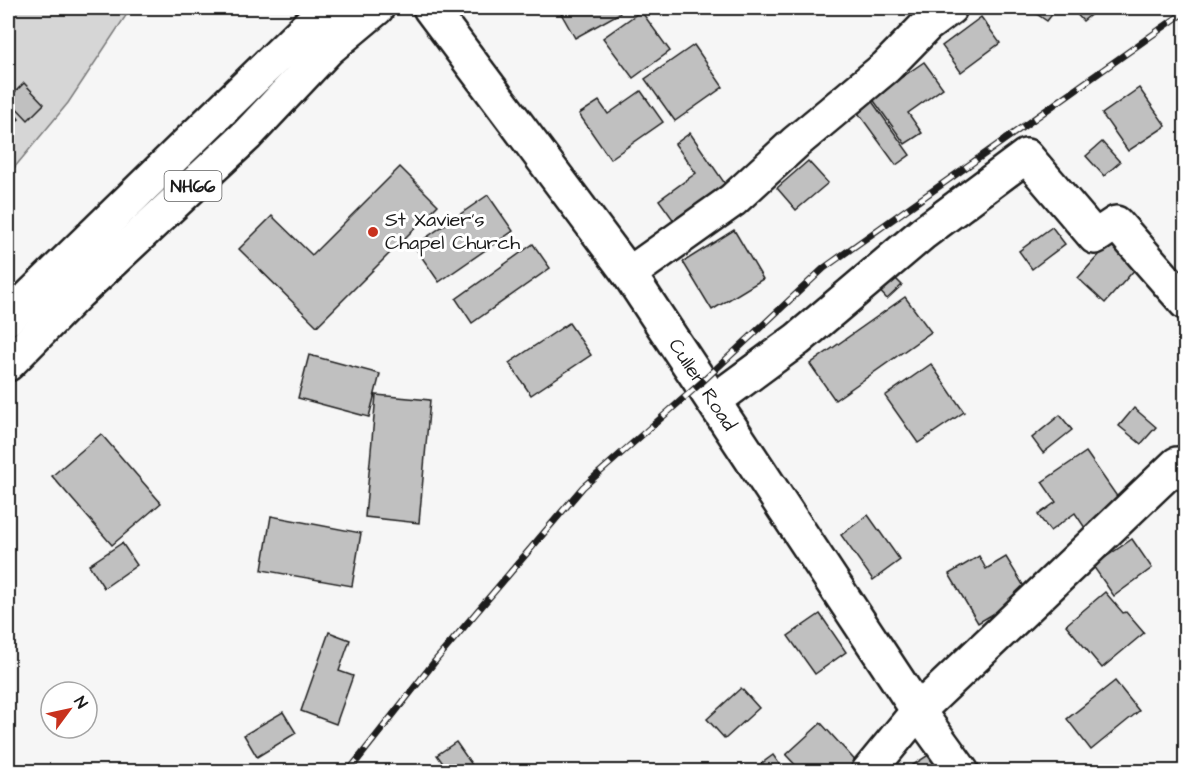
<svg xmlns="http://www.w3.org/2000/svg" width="1193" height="779" font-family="'Architects Daughter',sans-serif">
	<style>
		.green { fill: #d6d6d6; stroke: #797979; stroke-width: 1.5 }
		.building { fill: #c0c0c0; stroke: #1c1c1c; stroke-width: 1.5 }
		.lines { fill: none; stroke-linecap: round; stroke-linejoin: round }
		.minor-casing { stroke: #1c1c1c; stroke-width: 38 }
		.secondary-casing { stroke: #1c1c1c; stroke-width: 38 }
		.trunk-casing { stroke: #1c1c1c; stroke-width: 38 }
		.minor { stroke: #fff; stroke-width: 33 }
		.secondary { stroke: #fff; stroke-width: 33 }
		.trunk { stroke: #fff; stroke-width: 33 }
		.rail-casing { stroke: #1c1c1c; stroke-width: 7 }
		.rail { stroke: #fff; stroke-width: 4.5; stroke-dasharray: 14; stroke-linecap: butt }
		.poi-dot { fill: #c8321e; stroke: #fff; stroke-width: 2 }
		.labels { text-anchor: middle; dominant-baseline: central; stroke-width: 6; stroke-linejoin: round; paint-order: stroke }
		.shield { fill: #fff; stroke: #606060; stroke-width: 1.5 }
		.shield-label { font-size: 18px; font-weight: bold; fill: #1c1c1c }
		.poi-label { font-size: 20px; fill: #1c1c1c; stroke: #fff; text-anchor: start }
		.street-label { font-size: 20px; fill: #1c1c1c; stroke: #fff }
	</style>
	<rect width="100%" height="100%" fill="#f6f6f6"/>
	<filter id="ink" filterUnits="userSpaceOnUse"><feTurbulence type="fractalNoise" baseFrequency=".0167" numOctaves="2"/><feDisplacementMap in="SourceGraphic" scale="12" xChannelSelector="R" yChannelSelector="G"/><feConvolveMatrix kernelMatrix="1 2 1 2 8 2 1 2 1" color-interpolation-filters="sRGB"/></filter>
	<g filter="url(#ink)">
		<path class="green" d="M8,8H131L68,103L14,168L8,173Z"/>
		<g class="building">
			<path d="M558,8H617L620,13L575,38Z"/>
			<path d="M1028,8H1057L1047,21Z"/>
			<path d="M1071,8H1099L1083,21Z"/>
			<path d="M641,11L670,51L633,78L603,38Z"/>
			<path d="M981,17L1000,43L961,72L942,46Z"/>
			<path d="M694,45L723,87L675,121L645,79Z"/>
			<path d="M924,62L943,88L908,113L922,133L905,144L872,98Z"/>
			<path d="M24,83L44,104L28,120L8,99Z"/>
			<path d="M1139,88L1166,126L1128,151L1102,114Z"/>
			<path d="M641,91L663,122L610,159L579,114L599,101L608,114Z"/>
			<path d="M871,100L910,155L896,165L856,110Z"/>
			<path d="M13,111L19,119L8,127V115Z"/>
			<path d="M690,133L728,188L677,225L659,200L696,173L675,144Z"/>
			<path d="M1102,142L1120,162L1104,176L1086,156Z"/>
			<path d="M808,161L828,183L796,210L777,188Z"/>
			<path d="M400,167L438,205L317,326L239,249L272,216L312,255Z"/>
			<path d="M488,195L513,231L439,282L414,246Z"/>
			<path d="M1052,227L1065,244L1032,269L1019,251Z"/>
			<path d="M734,230L763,279L712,310L683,262Z"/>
			<path d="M1110,243L1137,267L1105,303L1078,278Z"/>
			<path d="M533,244L550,268L472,323L456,299Z"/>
			<path d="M892,275L902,285L887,299L877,288Z"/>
			<path d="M905,297L931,332L835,400L810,364Z"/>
			<path d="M569,323L591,355L531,395L509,363Z"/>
			<path d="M309,355L380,374L369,417L298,398Z"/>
			<path d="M931,364L964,412L918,443L885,396Z"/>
			<path d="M376,395L430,400L419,523L365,517Z"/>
			<path d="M1134,408L1156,427L1141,444L1119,426Z"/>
			<path d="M1060,415L1072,430L1043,453L1032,438Z"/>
			<path d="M101,434L161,503L112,545L52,476Z"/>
			<path d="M1086,452L1123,505L1087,531L1075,513L1050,531L1038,515L1056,502L1042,482Z"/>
			<path d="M868,515L900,560L873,580L841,535Z"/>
			<path d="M271,516L361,533L352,586L262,570Z"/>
			<path d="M1132,539L1152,568L1114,596L1093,566Z"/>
			<path d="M122,543L137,565L104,588L89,565Z"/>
			<path d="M979,556L986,569L1006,557L1028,593L978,623L949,574Z"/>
			<path d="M1105,592L1123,613L1126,612L1144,633L1102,668L1066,625Z"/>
			<path d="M820,614L846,652L815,674L788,636Z"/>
			<path d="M329,632L350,640L339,671L353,676L336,724L301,711Z"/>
			<path d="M1115,681L1139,711L1091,750L1067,719Z"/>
			<path d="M741,688L759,708L725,739L707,719Z"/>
			<path d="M283,712L296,733L257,757L244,735Z"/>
			<path d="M821,723L860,766L853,772H802L786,755Z"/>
			<path d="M456,742L477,772H449L437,755Z"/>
			<path d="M930,754L941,772H902Z"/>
			<path d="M773,755L785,772H750Z"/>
		</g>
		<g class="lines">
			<g class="minor-casing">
				<g id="minor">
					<path d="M629,274L733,200L796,142L886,67L927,25L950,8"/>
					<path d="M714,401L798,339L923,233L1026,156L1095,237L1116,223L1186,303"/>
					<path d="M868,772L918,711L1177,464L1186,474"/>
				</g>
			</g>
			<g class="secondary-casing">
				<g id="secondary">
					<path id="s1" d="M430,8L629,274L918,711L962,772"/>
					<path d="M8,318L311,23L331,8"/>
				</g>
			</g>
			<g class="trunk-casing">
				<path id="trunk" d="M8,364L79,292L247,135L328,49L377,8"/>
			</g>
			<use href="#minor" class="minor"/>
			<use href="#secondary" class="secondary"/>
			<use href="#trunk" class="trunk"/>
			<g class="rail-casing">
				<path id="rail" d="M348,772L436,660L583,487L702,382L824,268L1186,11"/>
			</g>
			<use href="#rail" class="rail"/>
		</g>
	</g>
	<circle class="poi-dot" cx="373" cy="232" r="6"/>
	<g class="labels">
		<rect class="shield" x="164.5" y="171" width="57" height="30" rx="4.5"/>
		<g class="shield-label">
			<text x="193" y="186">NH66</text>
		</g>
		<g class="poi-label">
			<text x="385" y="220">St Xavier's<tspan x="385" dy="23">Chapel Church</tspan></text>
		</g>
		<g class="street-label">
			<text stroke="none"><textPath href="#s1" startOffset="465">Cullen Road</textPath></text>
		</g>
	</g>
	<rect width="1193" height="779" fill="none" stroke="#fff" stroke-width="30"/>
	<rect x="15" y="15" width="1163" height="749" fill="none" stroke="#1c1c1c" stroke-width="2" filter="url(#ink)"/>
	<g transform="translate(69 710) rotate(57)"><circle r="28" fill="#ffffff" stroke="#a4a4a4" stroke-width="1.5"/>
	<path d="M0-4.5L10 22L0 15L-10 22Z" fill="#c8321e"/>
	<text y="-9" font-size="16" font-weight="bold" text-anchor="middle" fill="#1c1c1c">N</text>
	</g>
</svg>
